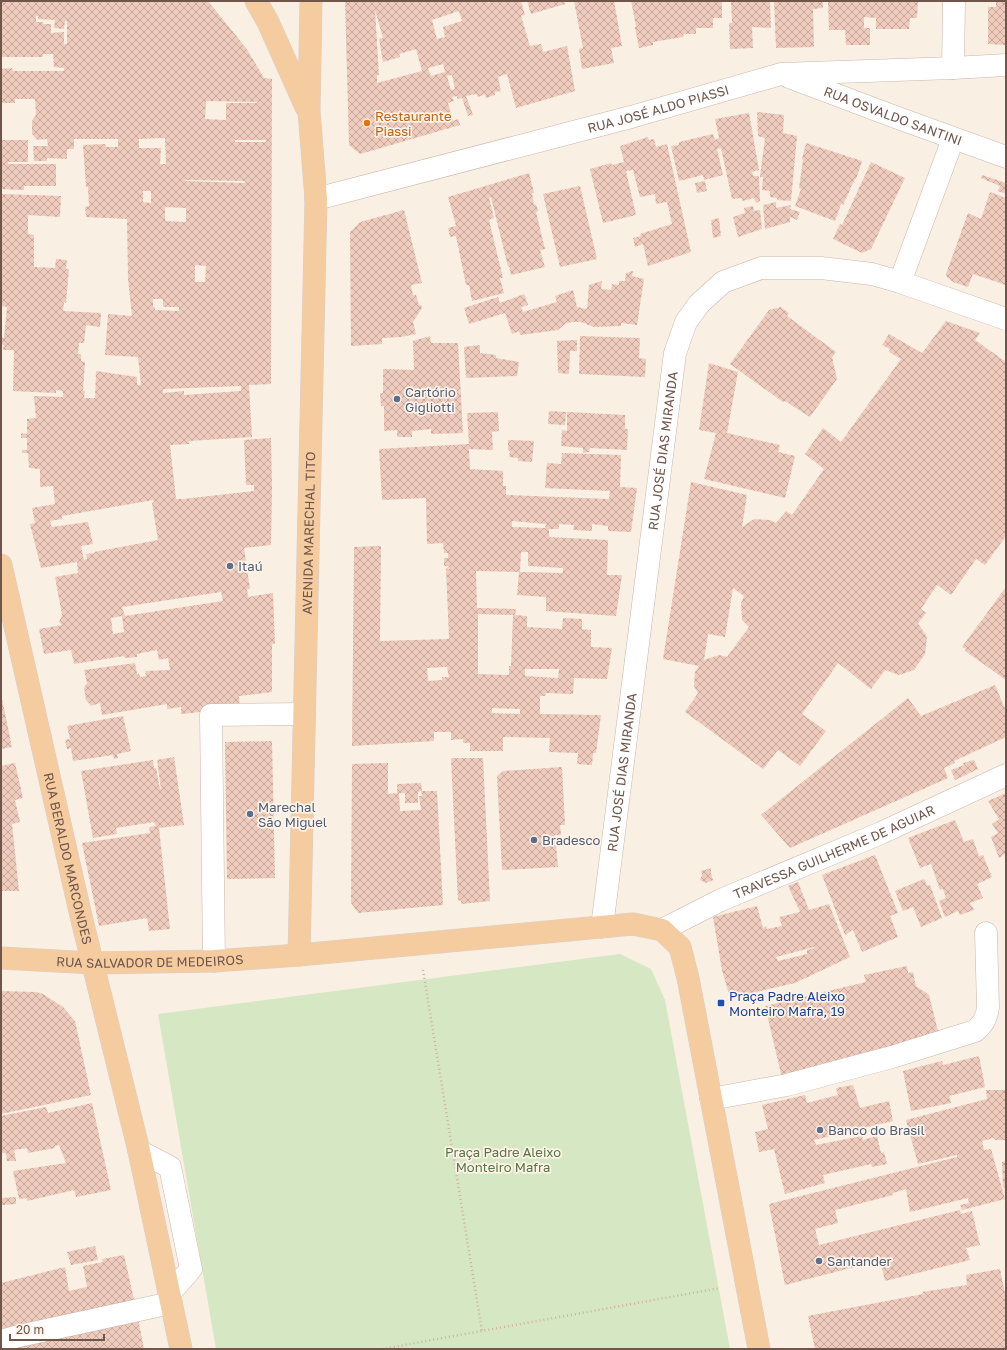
<svg xmlns="http://www.w3.org/2000/svg" width="1007" height="1350" font-family="'Golos Text',sans-serif">
	<style>
		.green { fill: #d5e7c3 }
		.building { fill: url(#building-cross-hatch); fill-rule: evenodd }
		.lines { fill: none; stroke-linecap: round; stroke-linejoin: round }
		.minor-casing { stroke: #cab6ab; stroke-width: 23 }
		.major-casing { stroke: #d7cfcd; stroke-width: 23 }
		.path { stroke: #d2afa0; stroke-width: 2.5; stroke-dasharray: 1 3; stroke-linecap: butt }
		.minor { stroke: #fff; stroke-width: 22 }
		.major { stroke: #f5cca0; stroke-width: 22 }
		.food-dot { fill: #e8710a; stroke: #fef3e9; stroke-width: 1.5 }
		.service-dot { fill: #5c6f8a; stroke: #fef3e9; stroke-width: 1.5 }
		.transit-dot { fill: #1a4fb4; stroke: #fef3e9; stroke-width: 1.5 }
		.labels { text-anchor: middle; dominant-baseline: central; stroke-width: 3.5; stroke-linejoin: round; paint-order: stroke }
		.street-label { font-size: 13px; fill: #70554b; stroke: #fef3e9 }
		.food-label { font-size: 13px; fill: #c56008; stroke: #fef3e9; text-anchor: start }
		.service-label { font-size: 13px; fill: #4e5e75; stroke: #fef3e9; text-anchor: start }
		.transit-label { font-size: 13px; fill: #164399; stroke: #fef3e9; text-anchor: start }
		.park-label { font-size: 13px; fill: #587644; stroke: #fef3e9 }
	</style>
	<defs>
		<pattern id="building-cross-hatch" width="8" height="8" patternUnits="userSpaceOnUse"><rect width="8" height="8" fill="#eecbbd"/><path d="M0 0l8 8M0 8l8-8" fill="none" stroke="#c5a89c"/></pattern>
	</defs>
	<rect width="100%" height="100%" fill="#faefe3"/>
	<path class="green" d="M620,954L651,969L665,1000L730,1349H216L158,1014Z"/>
	<g class="building">
		<path d="M1,1H208L246,48L264,78L272,79L271,384L249,385L252,437L189,441V444L170,445L176,499H183L254,491V485H246L244,440L271,438L272,488L271,545L244,548L250,589H247L248,597L273,593L275,644H272V692L239,696L240,708L181,714V707L167,709V704L102,715L100,703L91,706L86,700L84,688L87,683L84,670L135,663L137,674H139L140,677L146,676L145,671L170,670L168,658L159,660L157,650L137,654V657L125,658L124,656L74,664L71,650L44,654L39,629L62,625L59,622L62,615L55,577L78,573L77,562L41,568L30,524L35,523L32,508L55,504L53,486L40,487V469L29,468L28,453H22V450H27V438H21V433L27,434V419L36,418L34,396L63,397V391L56,390V393L13,391L14,350H3L4,345L1,344V337L4,338L7,307L1,306V194L61,196L60,217L28,215V234L34,235V267L55,268L56,259L67,260L66,269H69L66,303L64,302L63,311L101,313L100,327L86,325L84,343H79L78,354H81V361L85,362L83,391H85L84,398H95L96,371L137,377V385H141L138,357L105,355L108,314L132,316L128,279L127,219L86,217L85,207L89,206L88,187H86L83,145L105,144L106,147H118V139H74V149H67V159L47,158V161H34L33,146H48L47,139L37,140L32,134V121L36,115L35,99H15V103H1V69L12,68L13,71H64V68L54,67L53,54H43V57H1ZM36,16H38V19L55,20L54,28L64,29L65,21H67V44H64V32L51,33V24H43V22H36ZM206,101L257,102V103H226V120L205,119ZM165,138L166,164H160L161,148H139V139ZM235,140H266V142H235ZM185,180L245,181V183L185,181ZM143,191H151V203L143,202ZM165,207L186,208V222L165,221ZM195,265L206,266L205,282H195ZM153,299H163V307H179V311L155,310V307H153ZM241,386V391L184,395V391L163,393V389ZM153,500L154,502L152,503L158,540L94,552L95,553L86,554L87,559L84,560L81,546L93,544L88,522L52,527L50,521L62,519V516ZM221,592L223,601L125,616L122,607ZM122,616L124,632L113,634L111,618Z"/>
		<path d="M345,1H487L488,3L493,1H521L525,15L521,16L530,46L541,44L543,52L567,46L575,91L516,108L507,74L498,77L501,91L495,92V95L486,98L485,94L478,97L476,94L466,96L473,115L468,116L462,98L457,99V96L452,97L454,101L448,103L453,121L458,119L460,125L360,154L349,145ZM375,10L383,38L379,39L383,62L400,57L399,54L416,49L422,71L377,83V75H379ZM459,11L462,21L443,27L445,37L437,39L432,20ZM443,64L445,72L431,76L428,68ZM452,75L455,89L451,90L447,76Z"/>
		<path d="M527,1H564L565,4L531,14Z"/>
		<path d="M574,1H614L622,46L611,48L614,63L582,69L579,49L583,48Z"/>
		<path d="M631,1H722V18H713V28H696V34H684L683,37L653,42V45L639,48L635,28L636,26Z"/>
		<path d="M731,1H770L771,28L752,27L753,48L730,49L729,23H732Z"/>
		<path d="M774,1H823V8L813,9L814,47L776,48Z"/>
		<path d="M828,1H918L917,18H910L909,29H876V18L864,17V28H870V45H846L845,30H829Z"/>
		<path d="M996,1H1006V45L988,44V7H996Z"/>
		<path d="M757,112L784,115L783,133L797,136L791,201L777,200V198L770,197V191L762,190L763,177H760L765,138L758,136Z"/>
		<path d="M749,113L759,170L752,172L753,176H759L760,201L756,203L754,198L742,201V198L732,199L721,148L717,149L723,175L704,180L703,175L679,181L671,146L679,145V142L713,134L715,140L719,138L715,119Z"/>
		<path d="M648,137L649,140L654,139L656,147L667,144L691,252L648,266L643,244L635,247L633,238L641,236L640,234L672,224L667,202L656,204L655,194L640,197L633,170L626,171L636,215L603,223L590,169L611,163L612,165L624,162L620,146Z"/>
		<path d="M1,140H28V162H8V164H56V186H24V190L1,189Z"/>
		<path d="M806,143L862,161L856,179H855L843,205L841,204L835,221L795,206L801,189L799,188L803,160L802,159Z"/>
		<path d="M871,162L905,178L871,249L862,253L833,239L840,224L842,225Z"/>
		<path d="M529,173L534,193H532L534,205L536,204L538,211L536,212L545,249L540,250L545,267L511,275L509,266L508,267L491,197L489,198L494,218L489,220L503,278H500L504,293L472,301L469,285H466L456,236L450,237L448,228L456,226L448,197Z"/>
		<path d="M982,175L1006,183V194L998,191L1000,186L981,178Z"/>
		<path d="M705,181L707,191L697,193L695,183Z"/>
		<path d="M580,186L597,259L560,267L543,194Z"/>
		<path d="M990,192L1006,198V285L973,274L968,287L953,282L947,277L946,274L968,213L981,219Z"/>
		<path d="M776,202V208L791,205L790,209L800,212L797,220L790,217V222L765,229L763,205Z"/>
		<path d="M753,206L754,211L760,210L762,229L738,237L733,217L745,213L744,208Z"/>
		<path d="M404,210L422,283L411,285L413,295H416L419,305H421L422,308L413,322L416,334L401,337L382,338V344L351,346L350,232L360,222Z"/>
		<path d="M719,218L721,236L713,238L711,220Z"/>
		<path d="M633,271L632,276L644,279L637,325L621,323V326L594,327L581,322H573L566,323L558,330L520,335L519,331L512,334L505,313L469,324L464,308L498,297L500,303L524,294L528,305L521,307L523,312L557,302L555,296L573,290L577,307L587,309L589,285L602,281L601,289L611,290L612,284L619,285V281H625L626,273Z"/>
		<path d="M781,307L789,313L787,316L836,352L832,357L837,379L810,417L785,401L783,402L730,364L769,310Z"/>
		<path d="M946,321L980,333L975,340L1006,362V536L985,565L976,559L951,595L937,585L921,609L926,613L918,623L927,637L925,654L914,670L899,675L885,670L871,689L838,663L802,714L826,731L800,766L778,750L763,769L685,712L698,693L694,686L695,672L699,666L663,659L691,482L747,495L742,527L754,519L770,520L776,523L786,511L792,515L824,469L805,454L823,428L841,442L901,359L889,352L890,349L882,345L889,334L922,353ZM733,588L744,596L741,603L742,620L749,627L727,657L719,655L704,660L708,634L725,637Z"/>
		<path d="M430,336L431,343H458L463,433L431,434V429L412,431V437H397V430L384,431V406H381L380,393H383V369L414,370L413,341Z"/>
		<path d="M580,336L640,338L639,358L646,359L645,377L579,374Z"/>
		<path d="M577,340V351H570L569,374L558,373L557,341Z"/>
		<path d="M480,345V353L496,355V358L519,362L517,376L466,378L464,347Z"/>
		<path d="M709,363L738,372L727,433L780,445L778,452L795,456L785,498L704,479L716,433L699,430Z"/>
		<path d="M549,411L566,412L565,425L548,424Z"/>
		<path d="M498,412L499,431L492,432L493,450L469,449L470,469L503,471V486H506V495L609,499L610,491L545,488L547,463L561,464L562,453L621,455L620,487L637,488L631,532L608,531V526L592,524V531L573,530L574,525L559,524V529H549V537L608,540L607,575H622L616,616L546,611V597L517,595L519,572L476,571L477,608L516,609L515,615L527,616V627L562,629L563,618L582,619V629L591,630V647L612,648L607,679L574,678L573,694L546,693L545,696H540V714L601,715L596,753H593L592,765L577,764L578,753L549,752L550,738L503,737V751H470V743H463V739L451,740V732H434V741L352,746L354,547L381,546L380,641L449,639L446,568L449,569L448,566H444V558H448V553H444L443,543L427,544L426,498L382,500L379,449L469,444L467,413ZM512,521L546,524L545,528L512,527ZM521,552H528V566L563,568V573L520,572ZM478,614L513,615L511,666H509V675L478,674ZM447,667L449,677H442V680L428,681L427,668ZM525,669H559L558,678L525,676ZM492,708L520,709V714L492,713Z"/>
		<path d="M567,412L625,415V429H628L627,450L590,448L589,452L583,453V448L561,446L562,430L567,431Z"/>
		<path d="M508,440L534,441L532,462L518,461V458L509,457L510,451L508,450Z"/>
		<path d="M1006,587V680L965,651L966,649L962,647Z"/>
		<path d="M995,685L1006,711V737L954,761L955,763L944,768L948,778L790,848L761,815L908,698L921,716Z"/>
		<path d="M1,699H2L12,747L1,749Z"/>
		<path d="M123,716L131,751L117,754L118,758L114,759L113,755L73,761L71,748L67,749L65,740L70,739L67,726Z"/>
		<path d="M272,741L275,878L227,879L225,742Z"/>
		<path d="M174,757L184,825L159,828L170,929L149,931L147,918L99,926L82,843L150,833L149,827L156,826L154,822L116,828L117,834L93,838L81,771L153,760L154,768H156L160,789H161L157,760Z"/>
		<path d="M451,758H483L490,901L461,904V900L458,901Z"/>
		<path d="M974,760L978,769L955,780L951,770L964,765L963,763Z"/>
		<path d="M15,763L23,798L15,800L20,822L12,824L19,891H1V766Z"/>
		<path d="M388,763V794L397,793V784L421,783L422,791H437L443,905L358,913L351,903L352,764ZM421,791L422,796H419L421,810L400,811L399,793H405V803H418V792Z"/>
		<path d="M562,767L565,825H560L561,835H555L558,867L502,870L497,776L503,771Z"/>
		<path d="M1006,793V853L999,858L991,837L998,833L992,824L999,819L988,801Z"/>
		<path d="M955,820L964,842L973,839L979,856L983,855L992,877L977,884L983,898L970,903L974,910L960,915L958,911L945,917L939,901L946,898L943,889L940,890L931,864L920,868L908,838Z"/>
		<path d="M875,855L898,913L890,916L898,937L862,952L853,930L845,935L822,875Z"/>
		<path d="M711,868V873L713,880L706,883L700,880L702,875L701,871Z"/>
		<path d="M924,879L927,885H930L942,918L921,927L913,907L903,911L895,891Z"/>
		<path d="M798,882L809,910L829,904L850,957L795,983L730,998L722,970L713,917L757,906L763,928L766,926L767,929L782,926L779,917L800,912L788,886ZM814,947L815,948L807,950V954L778,961L776,957Z"/>
		<path d="M907,966L908,973L913,972L916,986L929,995L940,1039L782,1078L765,1006L866,982L864,975Z"/>
		<path d="M1,991L36,992L43,994L63,1007L75,1021L91,1095L1,1114Z"/>
		<path d="M979,1056L985,1087L949,1096L951,1103L911,1111L903,1071L942,1061L943,1065Z"/>
		<path d="M853,1085L860,1108L889,1101L893,1121L814,1140L816,1145L862,1136L863,1140L877,1136L881,1153L884,1152L887,1164L872,1167L871,1164L823,1175L825,1183L785,1194L774,1149L759,1152L755,1132L768,1129L762,1105L805,1095L807,1103L838,1095L836,1088Z"/>
		<path d="M986,1090H1006V1140H995L994,1138L982,1141L984,1150L991,1149L1005,1199L962,1210L960,1205L969,1203L968,1198L910,1212L906,1189L893,1193V1195L835,1210L838,1223L815,1229L819,1245L960,1210L961,1214L972,1211L980,1245L966,1248L970,1260L885,1281L881,1264L874,1262L785,1285L769,1204L957,1157V1155L918,1164L906,1120L987,1099Z"/>
		<path d="M92,1103L111,1190L76,1197L74,1190L27,1201V1198L19,1199L13,1171L66,1163L59,1145L55,1146V1148L28,1153L27,1148L14,1150L16,1161H7L6,1153H1V1116L46,1107L48,1113Z"/>
		<path d="M1006,1161V1193H1004L1005,1188L1003,1187L1002,1162Z"/>
		<path d="M16,1197V1204L1,1205V1198Z"/>
		<path d="M95,1246L98,1260L71,1265L67,1252Z"/>
		<path d="M124,1255L135,1304L1,1334V1283L65,1267L69,1291L87,1287L83,1266L103,1262L102,1259Z"/>
		<path d="M1000,1269L1006,1298V1349H815L808,1316L923,1294L922,1292L967,1285L966,1275Z"/>
		<path d="M138,1318L144,1349H1Z"/>
	</g>
	<g class="lines">
		<g class="minor-casing">
			<g id="minor">
				<path d="M953,68L954,1"/>
				<path id="s1" d="M789,77L898,118L1006,157"/>
				<path id="s2" d="M316,199L631,117L781,74L953,68L1006,65"/>
				<path d="M900,282L953,139"/>
				<path id="s3" d="M602,927L675,353L686,322L699,304L723,282L761,268H821L872,274L900,282L1006,319"/>
				<path id="s4" d="M662,930L721,900L881,833L1006,775"/>
				<path d="M214,961L211,715L304,714"/>
				<path d="M711,1099L787,1085L892,1057L975,1031C983,1024 987,1018 988,1007L986,933"/>
				<path d="M139,1151L170,1167L191,1269L169,1294"/>
				<path d="M1,1341L19,1336L171,1303"/>
			</g>
		</g>
		<g class="major-casing">
			<g id="major">
				<path d="M256,1L268,22L306,107"/>
				<path id="s5" d="M1,565L81,916L139,1151L181,1349"/>
				<path id="s6" d="M299,955L316,199L309,111L311,1"/>
				<path id="s7" d="M1,958L93,963L214,961L299,955L633,924L662,930L680,947L688,978L759,1349"/>
			</g>
		</g>
		<g class="path">
			<path d="M423,970L482,1331"/>
			<path d="M382,1349L720,1288"/>
		</g>
		<use href="#minor" class="minor"/>
		<use href="#major" class="major"/>
	</g>
	<circle class="food-dot" cx="367" cy="123" r="4"/>
	<g class="service-dot">
		<circle cx="397" cy="399" r="4"/>
		<circle cx="230" cy="566" r="4"/>
		<circle cx="250" cy="814" r="4"/>
		<circle cx="534" cy="840" r="4"/>
		<circle cx="820" cy="1130" r="4"/>
		<circle cx="819" cy="1261" r="4"/>
	</g>
	<rect class="transit-dot" x="717" y="999" width="8" height="8" rx="2"/>
	<g class="labels">
		<g class="street-label">
			<text stroke="none"><textPath href="#s2" startOffset="354">RUA JOSÉ ALDO PIASSI</textPath></text>
			<text stroke="none"><textPath href="#s1" startOffset="111">RUA OSVALDO SANTINI</textPath></text>
			<text stroke="none"><textPath href="#s3" startOffset="480">RUA JOSÉ DIAS MIRANDA</textPath></text>
			<text stroke="none"><textPath href="#s6" startOffset="422">AVENIDA MARECHAL TITO</textPath></text>
			<text stroke="none"><textPath href="#s3" startOffset="156">RUA JOSÉ DIAS MIRANDA</textPath></text>
			<text stroke="none"><textPath href="#s4" startOffset="189">TRAVESSA GUILHERME DE AGUIAR</textPath></text>
			<text stroke="none"><textPath href="#s5" startOffset="301">RUA BERALDO MARCONDES</textPath></text>
			<text stroke="none"><textPath href="#s7" startOffset="149">RUA SALVADOR DE MEDEIROS</textPath></text>
		</g>
		<g class="food-label">
			<text x="375" y="116">Restaurante<tspan x="375" dy="15">Piassi</tspan></text>
		</g>
		<g class="service-label">
			<text x="405" y="392">Cartório<tspan x="405" dy="15">Gigliotti</tspan></text>
			<text x="238" y="566">Itaú</text>
			<text x="258" y="807">Marechal<tspan x="258" dy="15">São Miguel</tspan></text>
			<text x="542" y="840">Bradesco</text>
			<text x="828" y="1130">Banco do Brasil</text>
			<text x="827" y="1261">Santander</text>
		</g>
		<g class="transit-label">
			<text x="729" y="996">Praça Padre Aleixo<tspan x="729" dy="15">Monteiro Mafra, 19</tspan></text>
		</g>
		<g class="park-label">
			<text x="503" y="1152">Praça Padre Aleixo<tspan x="503" dy="15">Monteiro Mafra</tspan></text>
		</g>
	</g>
	<rect width="1007" height="1350" fill="none" stroke="#70554b" stroke-width="4"/>
	<path d="M10 1334v6h94v-6" fill="none" stroke="#70554b" stroke-width="2"/>
	<text x="16" y="1334" font-size="12" fill="#70554b" stroke="#fef3e9" stroke-width="3" paint-order="stroke">20 m</text>
</svg>
